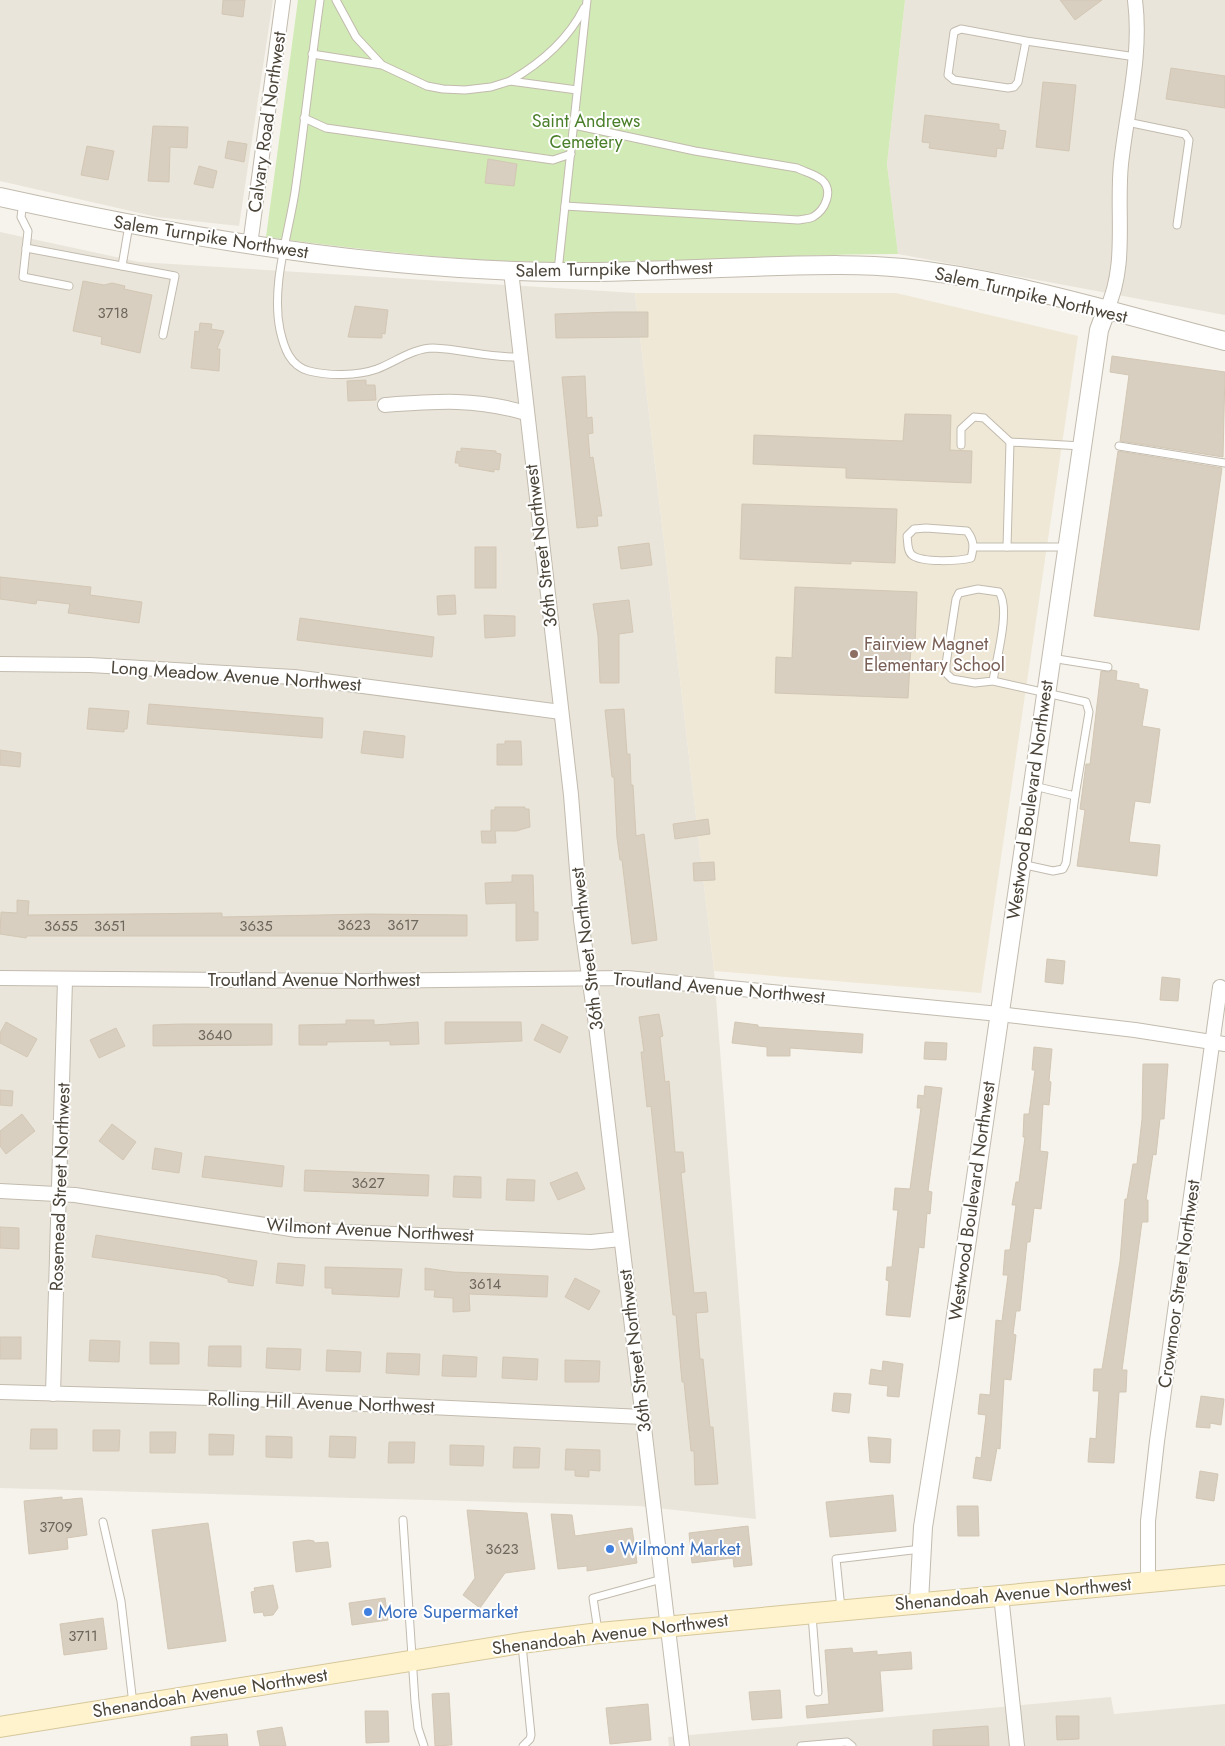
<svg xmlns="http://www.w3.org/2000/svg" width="1225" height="1746" font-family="Jost,sans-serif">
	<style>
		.residential { fill: #eae5da }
		.education { fill: #efe8d6 }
		.green { fill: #d2eab5 }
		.building { fill: #d8cfc1; stroke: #d3c7b4 }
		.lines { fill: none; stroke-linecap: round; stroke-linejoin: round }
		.service-casing { stroke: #c2bbae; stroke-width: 9 }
		.minor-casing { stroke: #c2bbae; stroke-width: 16 }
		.tertiary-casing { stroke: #c2bbae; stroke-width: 20 }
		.secondary-casing { stroke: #d6c79b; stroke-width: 22 }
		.service { stroke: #fff; stroke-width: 7 }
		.minor { stroke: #fff; stroke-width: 14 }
		.tertiary { stroke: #fff; stroke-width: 18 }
		.secondary { stroke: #fff3cd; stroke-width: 20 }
		.education-dot { fill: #8d6e63; stroke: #fff; stroke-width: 2 }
		.shop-dot { fill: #3f7fe0; stroke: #fff; stroke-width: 2 }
		.labels { text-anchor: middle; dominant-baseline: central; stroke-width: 4; stroke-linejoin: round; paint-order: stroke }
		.number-label { font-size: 15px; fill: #6e675b }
		.park-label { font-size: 18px; fill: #4a7f2a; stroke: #fff }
		.street-label { font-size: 18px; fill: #4b4439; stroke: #fff }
		.education-label { font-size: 18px; fill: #785e54; stroke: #fff; text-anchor: start }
		.shop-label { font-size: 18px; fill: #366cbe; stroke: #fff; text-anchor: start }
	</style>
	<rect width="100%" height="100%" fill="#f6f3ec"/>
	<g class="residential">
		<path d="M0,0H273L239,226L157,217L0,181Z"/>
		<path d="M905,0H1225V315L898,254L887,164Z"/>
		<path d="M0,232L139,262L635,293L714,971L756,1519L639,1506L0,1488Z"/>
		<path d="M1111,1697L1114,1714L1225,1704V1746H669L668,1737Z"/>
	</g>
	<path class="education" d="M635,293H896L1078,336L981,993L714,971Z"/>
	<path class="green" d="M298,0H905L887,164L898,254C789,254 681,263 572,263C470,262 368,251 266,237Z"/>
	<g class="building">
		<path d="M223,0H245L243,17L222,14Z"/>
		<path d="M1060,0H1102L1075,20Z"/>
		<path d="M1171,68L1225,76V108L1166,99Z"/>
		<path d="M1043,82L1076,85L1069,151L1036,147Z"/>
		<path d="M925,115L999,124V130L1006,131L1003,149L997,148L996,157L929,148L930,143L922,142Z"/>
		<path d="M153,126L188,127L187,148L170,147L169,182L148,181Z"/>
		<path d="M228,141L247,144L244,162L225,158Z"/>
		<path d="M87,146L114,151L108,180L81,175Z"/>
		<path d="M488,159L517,164L514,186L485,183Z"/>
		<path d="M199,166L217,171L213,188L194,184Z"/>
		<path d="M83,281L104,285L112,283L125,286L124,289L152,295L140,353L101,344L102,337L73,331Z"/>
		<path d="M355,306L388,310L385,334L382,333V338L348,337Z"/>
		<path d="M612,312H648V337L556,338L555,314Z"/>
		<path d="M200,323L212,324L211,329L224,331L217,349H220L219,371L191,368L195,331L199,332Z"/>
		<path d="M1112,356L1225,372L1223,457L1120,441L1129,375L1110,372Z"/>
		<path d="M585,376L587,418L592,417L593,433L588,434L590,458L593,457L602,516H597L598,526L577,528L562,377Z"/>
		<path d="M366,380V385H375L376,400L348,401L347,381Z"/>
		<path d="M905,414L951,415L950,450L972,451L971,483L846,478V468L753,464L754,435L903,441Z"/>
		<path d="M461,448L496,451V453L501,454L499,470L494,469V472L459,466V463H455L457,451L461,452Z"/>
		<path d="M1118,451L1222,468L1199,630L1094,616Z"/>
		<path d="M742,504L897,509L895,563L851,561V564L740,559Z"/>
		<path d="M649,543L652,565L621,569L618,547Z"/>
		<rect x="475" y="547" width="21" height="41"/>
		<path d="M0,577L91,587L90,595L142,602L139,623L68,613L70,604L37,600L36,604L0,599Z"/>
		<path d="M795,587L917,592L915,647H911L908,698L775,693L776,657L792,658Z"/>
		<path d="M455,595L456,614L438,615L437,596Z"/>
		<path d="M629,600L633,632L619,634V683H600L598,636L593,604Z"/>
		<path d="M484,615L515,616V636L485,638Z"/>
		<path d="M300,618L434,637L432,657L297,640Z"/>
		<path d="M1112,670L1117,671L1116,680L1139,684V688L1148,690L1142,726L1160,729L1150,803L1135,801L1129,842L1160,845L1157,876L1077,866L1085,810L1080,809L1086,764H1090L1101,671L1109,672Z"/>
		<path d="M149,704L323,718L322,738L147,724Z"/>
		<path d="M89,708L129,711L127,729H124V732L87,729Z"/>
		<path d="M624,709L627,754H630L631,785H633L636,836L644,834L657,940L632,944L622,860H620L617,838L614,777H612L605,710Z"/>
		<path d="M364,731L405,736L403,758L361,753Z"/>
		<path d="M505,741H521L522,765H497V744H505Z"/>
		<path d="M0,750L21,753L20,767L0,765Z"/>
		<path d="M495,807H525V809H529L530,827L516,831H495L496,843H482L481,831H491V810H495Z"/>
		<path d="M708,819L710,834L675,839L673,824Z"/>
		<path d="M714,862L715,880L694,881L693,863Z"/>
		<path d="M512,875H533L534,912H538V940L516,941V903L486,904L485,883L512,882Z"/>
		<path d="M17,900L29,901L28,915L222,913V917L368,914L467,915V936H27L26,938L0,934L1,912L17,913Z"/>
		<path d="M1047,959L1065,961L1063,984L1045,982Z"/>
		<path d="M1162,977L1180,979L1178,1001L1160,1000Z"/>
		<path d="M659,1014L663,1036L660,1037L665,1082L669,1081L675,1152H683L685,1172L681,1173L694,1293L706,1292L708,1312L696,1313L700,1359H703L710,1427H713L718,1484L695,1485L694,1451H691L684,1382H682L676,1315H673L651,1106L647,1107L641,1052H644L639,1017Z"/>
		<path d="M346,1020H374V1025L418,1022L419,1044L390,1045V1041L327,1042V1045H299V1025L346,1024Z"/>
		<path d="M6,1022L37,1039L27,1057L0,1043V1033Z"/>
		<path d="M445,1022H521L522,1041L445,1044Z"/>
		<path d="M735,1022L758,1025V1027L863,1034L862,1053L790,1048V1056H767V1047L732,1043Z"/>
		<path d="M182,1024H272V1045L153,1046V1025Z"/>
		<path d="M542,1024L568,1037L560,1053L534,1040Z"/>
		<path d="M116,1028L125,1046L99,1058L90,1040Z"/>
		<path d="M925,1042L947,1043L946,1060L924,1059Z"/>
		<path d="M1034,1047L1052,1049L1049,1081L1051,1082L1049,1105L1043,1104L1040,1151L1048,1152L1041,1209L1034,1208L1030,1242H1027L1020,1311H1016L1013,1334L1016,1335L1011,1380L1004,1379L1000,1449L997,1448L991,1481L973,1478L976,1457L981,1458L986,1415L978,1414L980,1394L990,1395L996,1320L1002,1321L1008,1275H1003L1005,1250H1010L1016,1205H1012L1016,1182H1019L1025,1137H1023L1024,1114H1029L1035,1070H1032Z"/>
		<path d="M1143,1064H1168L1164,1119H1160L1156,1155L1153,1154L1146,1200H1148V1222H1142L1122,1370H1127L1126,1392H1119L1114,1463L1088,1462L1090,1438L1096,1439L1099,1391H1093L1094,1369H1102L1120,1261L1125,1199H1127L1133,1164H1137L1142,1119Z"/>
		<path d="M925,1086L942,1088L928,1191L932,1192L930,1214L927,1213L924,1248L919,1247L910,1317L886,1315L889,1281L886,1280L887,1267H892L898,1210H893L895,1188L910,1189L921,1108H917L918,1095L924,1096Z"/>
		<path d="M0,1090L13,1091L12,1106L0,1105Z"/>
		<path d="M22,1114L35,1131L6,1154L0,1146V1131Z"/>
		<path d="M112,1124L136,1142L123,1160L99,1141Z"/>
		<path d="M155,1148L182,1153L179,1173L152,1169Z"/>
		<path d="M205,1156L284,1166L282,1187L202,1177Z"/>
		<path d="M305,1170L429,1175L428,1196L304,1191Z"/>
		<path d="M577,1172L585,1189L558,1200L550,1183Z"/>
		<path d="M454,1176L481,1177V1198L453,1197Z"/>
		<path d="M507,1179L535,1180L534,1201L506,1200Z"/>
		<path d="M0,1227L19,1228V1249L0,1248Z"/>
		<path d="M96,1235L257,1261L253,1286L228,1282V1279L217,1275L92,1257Z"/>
		<path d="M278,1263L305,1265L303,1286L276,1283Z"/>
		<path d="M325,1267L402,1269L399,1297L332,1294V1288H325Z"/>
		<path d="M425,1268L453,1272L548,1276L547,1297L469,1294L470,1311L453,1312V1298L434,1297L435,1290H425Z"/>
		<path d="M575,1278L600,1291L589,1310L565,1297Z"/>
		<rect x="0" y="1337" width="21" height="22"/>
		<path d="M90,1340L120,1341L119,1362L89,1361Z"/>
		<path d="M150,1342L179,1343V1364H150Z"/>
		<path d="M209,1346H241V1367L208,1366Z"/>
		<path d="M267,1348L301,1349L300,1370L266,1368Z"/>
		<path d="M327,1350L361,1352L360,1372L326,1371Z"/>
		<path d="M387,1353L420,1354L419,1375L386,1373Z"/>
		<path d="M443,1355L477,1357L476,1377L442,1376Z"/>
		<path d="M503,1357L538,1359L537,1380L502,1378Z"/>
		<path d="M565,1360L600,1361L599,1382H565Z"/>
		<path d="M883,1361L903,1364L899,1397L887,1396L888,1386L869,1384L871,1369L882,1371Z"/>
		<path d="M834,1393L851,1394L849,1413L832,1411Z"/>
		<path d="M1201,1396L1224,1399L1221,1425L1210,1423V1428L1196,1427Z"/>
		<path d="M31,1429H57V1449H30Z"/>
		<path d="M93,1430H120L119,1451H93Z"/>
		<path d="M150,1432H176L175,1453H150Z"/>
		<path d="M209,1434L234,1435L233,1455H209Z"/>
		<path d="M266,1436L292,1437V1458L266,1457Z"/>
		<path d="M330,1436L356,1437L355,1458L329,1457Z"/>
		<path d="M868,1437L891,1439L890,1463L870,1462Z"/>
		<path d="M389,1442H415L414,1463H388Z"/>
		<path d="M450,1445L484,1446L483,1466L450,1465Z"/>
		<path d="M514,1447L540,1448L539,1468H513Z"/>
		<path d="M566,1449L600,1450V1471L589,1470V1477L575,1476V1470H565Z"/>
		<path d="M1200,1471L1218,1474L1214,1501L1196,1498Z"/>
		<path d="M893,1495L896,1531L830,1537L826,1502Z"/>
		<path d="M62,1497V1500L82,1498L87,1535L67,1538L68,1549L29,1554L24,1501Z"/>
		<path d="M957,1506H978L979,1536H958Z"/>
		<path d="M467,1510L527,1513L535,1569L505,1573L480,1608L463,1595L475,1578Z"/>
		<path d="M551,1514L572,1515L575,1536L632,1528L637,1563L587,1571V1566L558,1569Z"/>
		<path d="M208,1523L226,1641L168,1649L152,1530Z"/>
		<path d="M748,1526L752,1565L734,1567L733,1558L692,1563L689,1533Z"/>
		<path d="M309,1540L314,1541V1543L328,1542L331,1567L296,1572L293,1542Z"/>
		<path d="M273,1585L278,1608L273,1615L264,1616L263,1612L254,1613L251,1592L255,1591L254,1588Z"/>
		<path d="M385,1598L388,1620L352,1625L349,1603Z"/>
		<path d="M103,1618L107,1649L64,1655L60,1624Z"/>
		<path d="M852,1648L853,1653L877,1651V1655L911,1652L912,1669L880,1671L883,1711L807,1718L806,1706L829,1704L825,1650Z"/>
		<path d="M780,1690L782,1718L752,1720L749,1692Z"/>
		<path d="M449,1693L452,1745L435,1746L432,1694Z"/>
		<path d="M648,1704L651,1740L610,1744L606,1708Z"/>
		<path d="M365,1711H388L389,1742L366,1743Z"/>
		<path d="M1056,1716H1079V1739L1057,1740Z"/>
		<path d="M988,1726L989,1746H933V1730Z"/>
		<path d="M282,1727L286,1746H260L257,1731Z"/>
		<path d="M227,1734L228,1746H191V1737Z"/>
	</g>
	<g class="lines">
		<g class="service-casing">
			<g id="service">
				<path d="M320,0C311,64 304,128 295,192C288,236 271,286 280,330C284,348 290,366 309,371C329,376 357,376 377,369C395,362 414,348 433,348C462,349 490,358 520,357"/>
				<path d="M336,0L356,37L381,64"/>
				<path d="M1026,41L961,29L954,32L948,75L954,80L1008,88L1014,87L1018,82L1026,41L1136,57"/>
				<path d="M312,54L382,65L427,86L443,89L465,90L491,87L510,81L577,90"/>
				<path d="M510,81C541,63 568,40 584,8"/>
				<path d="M304,118L326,128L553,160L571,154"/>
				<path d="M1127,122L1185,134L1189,140L1177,225"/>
				<path d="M23,202L21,217L28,231L23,277L69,286"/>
				<path d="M565,206L798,220C803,219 809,219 813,217C825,210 834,191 822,180C815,174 805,172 797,168L695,151L574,125"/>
				<path d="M26,248L175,276L163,335"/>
				<path d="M122,266L129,225"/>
				<path d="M558,271L587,0"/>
				<path d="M1010,442L1082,446"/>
				<path d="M961,445V429L974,417L984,418L1010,442L1007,547"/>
				<path d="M1119,446L1225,463"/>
				<path d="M926,528L967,531C974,540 974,547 971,558C959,561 922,563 912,555C907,551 908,542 907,536L914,529Z"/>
				<path d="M974,547H1067"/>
				<path d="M1051,658L1108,667"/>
				<path d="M993,681C996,660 1011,609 999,592L978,589L959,593L956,599L946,664V673L952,679L975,683L993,681L1086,702L1089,712L1075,796L1034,786"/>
				<path d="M1021,864L1053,871L1063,869L1066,863L1075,796"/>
				<path d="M403,1520L415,1702L418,1728L424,1746"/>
				<path d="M103,1522L121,1601L133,1704"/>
				<path d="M841,1609L836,1559L921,1549"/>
				<path d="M812,1615L818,1692"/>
				<path d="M598,1631L593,1598L662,1579"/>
				<path d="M522,1645L531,1735L530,1739L523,1746"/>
				<path d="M801,1746L847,1742L852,1746"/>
			</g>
		</g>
		<g class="minor-casing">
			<g id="minor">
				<path d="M250,245L283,0"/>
				<path d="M511,271L571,795L581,920L596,1025L682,1746"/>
				<path d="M1106,311C1128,266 1116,213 1121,164C1127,109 1142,55 1135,0"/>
				<path d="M385,405C438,401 475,398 526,413"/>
				<path d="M0,664L90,665L294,677L561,712"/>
				<path d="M0,978L356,981L627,978L999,1014L1135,1030L1225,1044"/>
				<path d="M0,1191L75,1195L297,1230L591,1242L621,1239"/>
				<path d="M0,1392L278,1400L643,1417"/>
				<path d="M53,1394L65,980"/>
				<path d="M1148,1582V1521L1157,1441L1220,987"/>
				<path d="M1001,1595L1017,1746"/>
			</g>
		</g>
		<g class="tertiary-casing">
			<g id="tertiary">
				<path d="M0,197C182,237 368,269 555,272C629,273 704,268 779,266C820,265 862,264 903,268C1012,280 1119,314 1225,341"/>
				<path d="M919,1602L923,1527L948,1370L1099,330L1106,311"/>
			</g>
		</g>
		<g class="secondary-casing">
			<path id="secondary" d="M0,1727L521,1643L599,1633L1225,1575"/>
		</g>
		<use href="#service" class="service"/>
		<use href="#minor" class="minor"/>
		<use href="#tertiary" class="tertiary"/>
		<use href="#secondary" class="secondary"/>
	</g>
	<circle class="education-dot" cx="854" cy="654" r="5"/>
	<g class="shop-dot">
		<circle cx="610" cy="1549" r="5"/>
		<circle cx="368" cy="1612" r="5"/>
	</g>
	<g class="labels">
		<g class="number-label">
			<text x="113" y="313">3718</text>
			<text x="354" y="925">3623</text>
			<text x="403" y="925">3617</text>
			<text x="61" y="926">3655</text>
			<text x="110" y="926">3651</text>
			<text x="256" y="926">3635</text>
			<text x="215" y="1035">3640</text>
			<text x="368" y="1183">3627</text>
			<text x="485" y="1284">3614</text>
			<text x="56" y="1527">3709</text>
			<text x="502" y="1549">3623</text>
			<text x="83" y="1636">3711</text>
		</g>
		<g class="park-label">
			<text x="586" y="121">Saint Andrews<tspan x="586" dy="21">Cemetery</tspan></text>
		</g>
		<g class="street-label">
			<text transform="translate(267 122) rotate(-82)">Calvary Road Northwest</text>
			<text transform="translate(211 237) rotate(9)">Salem Turnpike Northwest</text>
			<text transform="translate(614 269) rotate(-1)">Salem Turnpike Northwest</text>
			<text transform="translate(1031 295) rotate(13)">Salem Turnpike Northwest</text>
			<text transform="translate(541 546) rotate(-97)">36th Street Northwest</text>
			<text transform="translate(236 676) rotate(4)">Long Meadow Avenue Northwest</text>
			<text transform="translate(1030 800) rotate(-82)">Westwood Boulevard Northwest</text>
			<text transform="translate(587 949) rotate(-97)">36th Street Northwest</text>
			<text x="314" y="980">Troutland Avenue Northwest</text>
			<text transform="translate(719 988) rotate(5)">Troutland Avenue Northwest</text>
			<text transform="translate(60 1187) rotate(-88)">Rosemead Street Northwest</text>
			<text transform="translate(972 1201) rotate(-82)">Westwood Boulevard Northwest</text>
			<text transform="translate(370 1230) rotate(3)">Wilmont Avenue Northwest</text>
			<text transform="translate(1179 1284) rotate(-82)">Crowmoor Street Northwest</text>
			<text transform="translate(635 1351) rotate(-97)">36th Street Northwest</text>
			<text transform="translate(321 1403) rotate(2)">Rolling Hill Avenue Northwest</text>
			<text transform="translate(1013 1594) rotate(-5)">Shenandoah Avenue Northwest</text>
			<text transform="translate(610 1634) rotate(-7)">Shenandoah Avenue Northwest</text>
			<text transform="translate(210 1693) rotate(-9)">Shenandoah Avenue Northwest</text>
		</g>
		<g class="education-label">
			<text x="864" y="644">Fairview Magnet<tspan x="864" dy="21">Elementary School</tspan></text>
		</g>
		<g class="shop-label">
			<text x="620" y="1549">Wilmont Market</text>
			<text x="378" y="1612">More Supermarket</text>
		</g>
	</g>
</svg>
